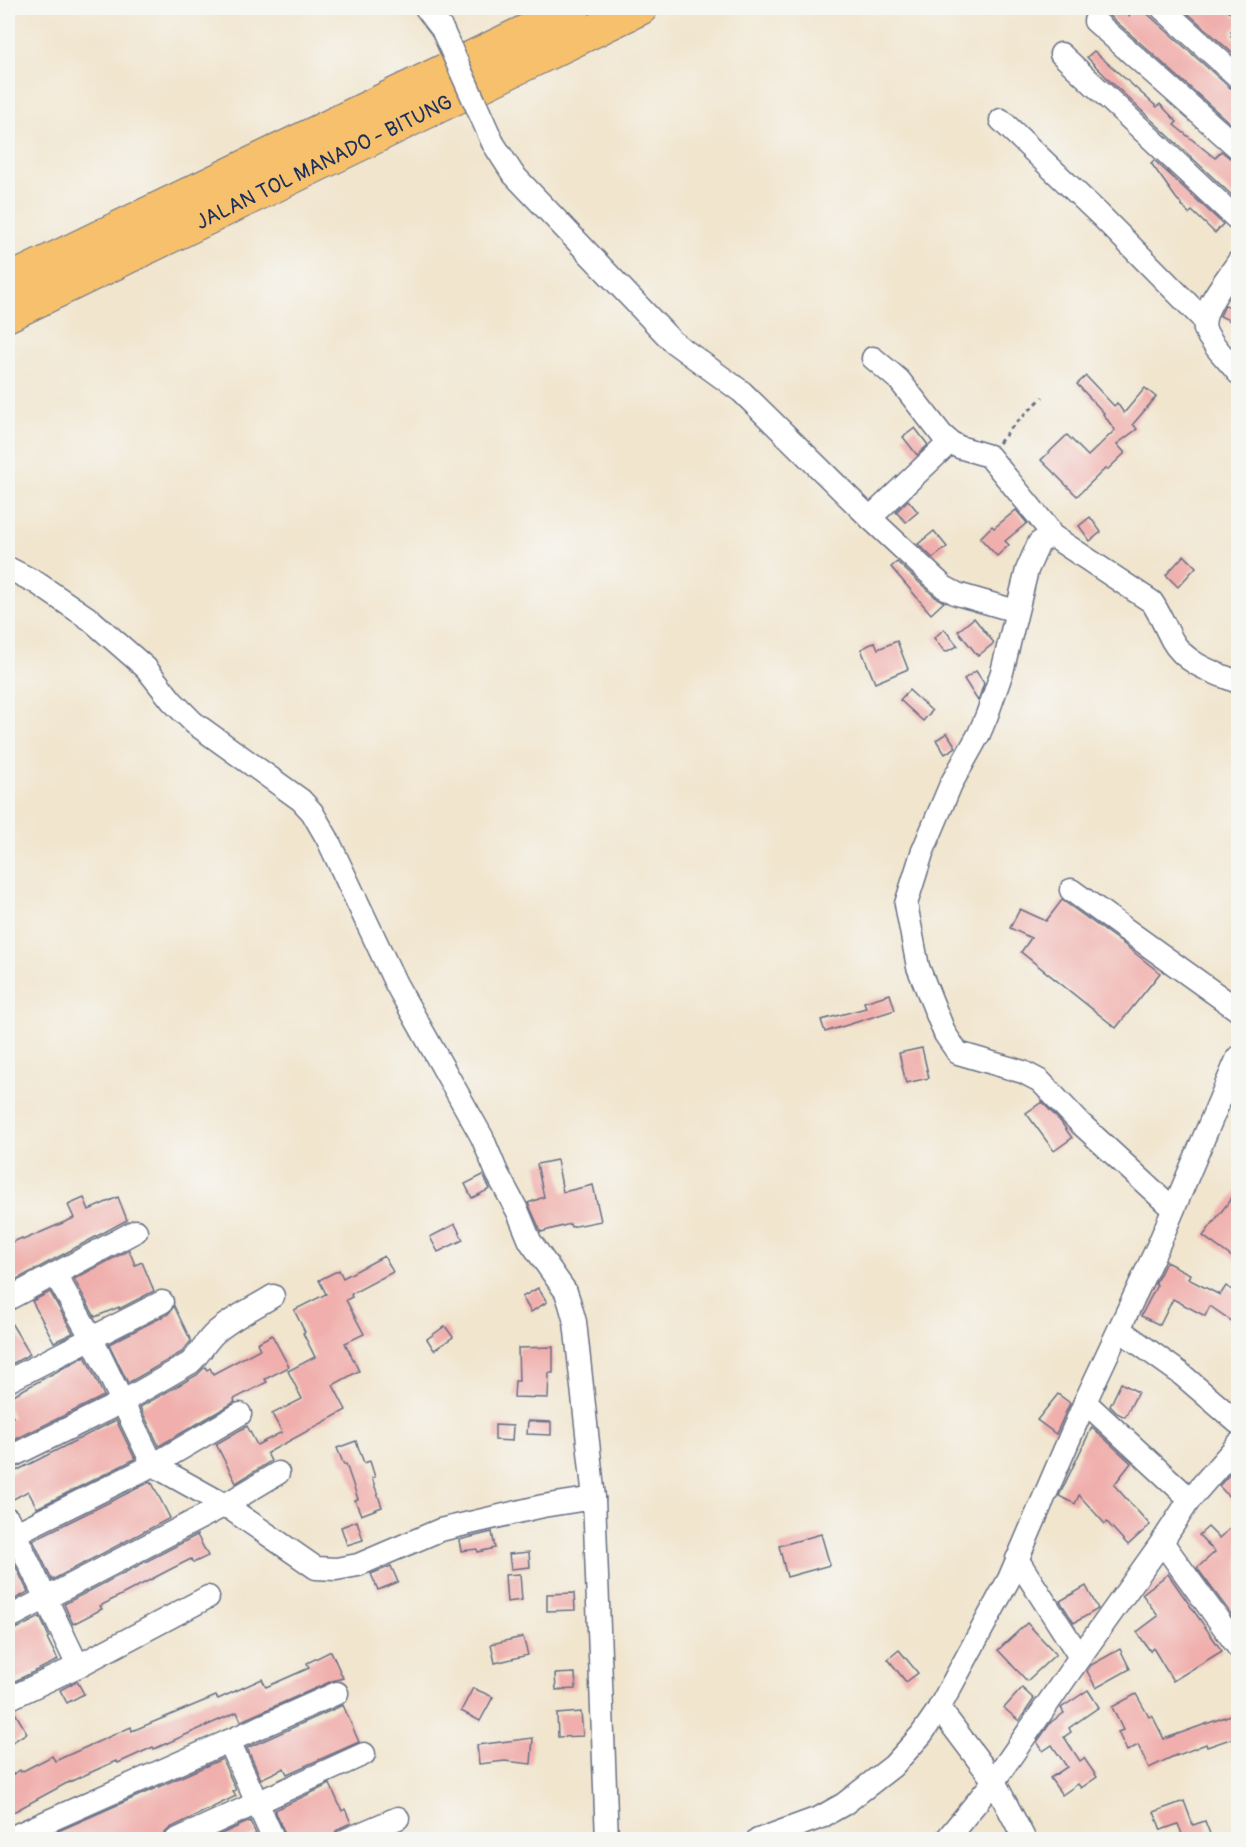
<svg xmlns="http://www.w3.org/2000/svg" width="1246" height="1847" font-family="Pangolin,sans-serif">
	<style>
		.building { fill: #f0afac }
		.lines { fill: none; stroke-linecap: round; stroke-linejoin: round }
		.minor-casing { stroke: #666f85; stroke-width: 25 }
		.highway-casing { stroke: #666f85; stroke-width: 35 }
		.path { stroke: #666f85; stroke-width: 3; stroke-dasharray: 4.5 4.5; stroke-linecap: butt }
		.minor { stroke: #fff; stroke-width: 22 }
		.highway { stroke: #f7c06c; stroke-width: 33 }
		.minor-bridge-casing { stroke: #666f85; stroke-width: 25; stroke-linecap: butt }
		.minor-bridge { stroke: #fff; stroke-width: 22 }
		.labels { text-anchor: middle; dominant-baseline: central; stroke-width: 4.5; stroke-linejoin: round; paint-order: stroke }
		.street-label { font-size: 21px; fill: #1b2f5e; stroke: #f6f6f2 }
	</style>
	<rect width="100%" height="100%" fill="#f6f6f2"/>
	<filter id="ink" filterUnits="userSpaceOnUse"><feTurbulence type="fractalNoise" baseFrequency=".0167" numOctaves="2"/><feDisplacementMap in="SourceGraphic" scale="12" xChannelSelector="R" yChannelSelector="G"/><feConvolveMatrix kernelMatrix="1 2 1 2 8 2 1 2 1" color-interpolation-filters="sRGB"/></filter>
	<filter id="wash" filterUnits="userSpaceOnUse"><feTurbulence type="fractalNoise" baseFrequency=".008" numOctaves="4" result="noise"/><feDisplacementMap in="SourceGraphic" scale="24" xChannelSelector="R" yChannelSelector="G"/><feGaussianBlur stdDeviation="1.35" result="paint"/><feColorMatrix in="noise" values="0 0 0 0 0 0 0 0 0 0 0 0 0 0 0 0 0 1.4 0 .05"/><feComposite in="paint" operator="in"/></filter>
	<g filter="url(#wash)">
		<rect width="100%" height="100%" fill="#f1e5ce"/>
		<g id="blocks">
			<g class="building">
				<path d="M1101,8H1120L1129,16L1134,8H1141L1229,87L1239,93V117L1231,124Z"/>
				<path d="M1182,8H1224L1239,20V24L1231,32L1233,33L1231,36L1239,42V59Z"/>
				<path d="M1094,51L1157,107L1160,104L1177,122L1174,125L1215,158L1221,151L1230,158L1239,162V202L1109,80L1087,57Z"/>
				<path d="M1154,160L1223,224L1215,233L1192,211L1189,214L1176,198L1151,163Z"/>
				<path d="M1225,305L1239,311V325L1220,316Z"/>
				<path d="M1086,376L1114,406L1117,403L1124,413L1145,388L1156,397L1133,424L1137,429L1117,444L1125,453L1107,470L1106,468L1077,496L1041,460L1067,435L1088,456L1115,430L1103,414L1104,413L1077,384Z"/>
				<path d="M915,428L928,445L917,455L903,437Z"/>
				<path d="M908,500L918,512L906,522L896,512Z"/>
				<path d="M1016,510L1027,523L1005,541L1009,545L997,556L980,538L992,526L994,528Z"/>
				<path d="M1090,517L1101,532L1090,541L1079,526Z"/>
				<path d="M934,531L947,547L933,558L918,544Z"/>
				<path d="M1184,555L1196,567L1178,587L1166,575Z"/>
				<path d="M897,562L935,597L944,602L931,614L891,567Z"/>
				<path d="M974,618L994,643L978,656L958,631Z"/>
				<path d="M944,629L958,646L945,652L934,638Z"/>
				<path d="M897,641L908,669L875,683L861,649L875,642L878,649Z"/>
				<path d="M976,671L984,683L978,701L964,679Z"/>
				<path d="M909,690L932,711L923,721L900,700Z"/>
				<path d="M947,733L956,747L945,754L936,740Z"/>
				<path d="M1062,900L1126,946L1160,973L1116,1028L1021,952L1031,938L1010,928L1020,909L1046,921Z"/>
				<path d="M890,994L895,1010L825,1032L821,1020L866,1008L864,1002Z"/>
				<path d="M922,1048L929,1078L906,1083L899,1053Z"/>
				<path d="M1042,1102L1061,1122L1072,1138L1054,1151L1026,1113Z"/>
				<path d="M557,1160L563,1192L593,1185L601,1221L571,1227L570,1224L541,1232L528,1203L544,1197L537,1164Z"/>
				<path d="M483,1175L490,1189L472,1198L465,1184Z"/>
				<path d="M1239,1188V1262L1203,1236Z"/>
				<path d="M118,1197L127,1220L8,1284V1244L22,1238L23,1240L74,1218L68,1205L84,1198L89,1210Z"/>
				<path d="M455,1224L463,1240L438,1252L430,1237Z"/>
				<path d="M129,1250L135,1265L142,1262L154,1291L119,1309V1307L95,1317L74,1279Z"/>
				<path d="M384,1256L393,1272L351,1294L352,1297L346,1300L364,1334L345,1343L359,1371L333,1385L346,1410L267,1453L271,1461L236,1483L216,1444L247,1426L257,1445L282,1432L272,1414L302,1399L288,1371L315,1357L303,1333L305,1332L294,1310L326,1294L319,1280L339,1270L343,1278Z"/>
				<path d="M1166,1262L1190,1274L1188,1279L1220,1295L1226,1286L1239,1295V1326L1210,1306L1205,1316L1173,1299L1160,1325L1141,1316L1157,1285L1155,1284Z"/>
				<path d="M538,1288L547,1302L531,1312L522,1297Z"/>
				<path d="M50,1292L73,1333L54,1342L32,1301Z"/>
				<path d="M174,1306L191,1341L182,1352L128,1383L109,1344L168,1314Z"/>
				<path d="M8,1318L30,1354L8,1366Z"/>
				<path d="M445,1326L453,1337L434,1350L427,1339Z"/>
				<path d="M272,1335L289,1367L265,1379L267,1382L234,1399L235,1402L159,1446L140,1407L197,1375L205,1367L207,1370L210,1368L213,1374L260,1349L257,1343Z"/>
				<path d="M553,1347V1373H549L548,1398L514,1397L515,1381H519L518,1348Z"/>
				<path d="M85,1356L104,1396L10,1442L8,1436V1420L13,1417L8,1407V1398Z"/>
				<path d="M1121,1383L1138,1392L1125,1417L1117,1413L1110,1406Z"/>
				<path d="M1058,1394L1070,1403L1056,1434L1037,1420Z"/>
				<path d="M116,1420L135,1459L37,1508L28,1491L8,1502V1475Z"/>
				<path d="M528,1421L551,1422V1435L527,1434Z"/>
				<path d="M495,1425L513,1426L512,1441L495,1440Z"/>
				<path d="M1092,1427L1131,1463L1114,1485L1150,1525L1128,1545L1107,1522L1105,1524L1079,1495L1075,1504L1059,1496Z"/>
				<path d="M356,1441L364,1463L370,1461L375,1477L372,1478L382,1507L361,1515L355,1500L358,1499L346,1464L344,1465L337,1448Z"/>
				<path d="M1237,1466L1239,1468V1507L1219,1486Z"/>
				<path d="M150,1482L151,1484L152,1483L170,1518L52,1580L33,1540Z"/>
				<path d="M357,1521L363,1540L347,1545L341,1527Z"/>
				<path d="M1239,1521V1625L1197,1568L1215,1552L1199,1535L1208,1527L1219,1538Z"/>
				<path d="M492,1532L495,1548L478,1552L477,1549L461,1551L459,1540Z"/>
				<path d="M821,1534L830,1565L787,1577L779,1546Z"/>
				<path d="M197,1535L208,1556L193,1563L191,1559L171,1569L100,1606L102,1609L73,1624L64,1604Z"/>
				<path d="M8,1550L28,1592L8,1603Z"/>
				<path d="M529,1552L530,1567L511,1569L509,1554Z"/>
				<path d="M391,1566L398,1582L378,1590L371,1574Z"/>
				<path d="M520,1574L522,1600L507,1602L505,1575Z"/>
				<path d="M1168,1574L1222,1651L1173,1681L1153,1648L1150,1651L1137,1632L1158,1616L1142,1594Z"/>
				<path d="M1086,1586L1098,1609L1074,1623L1060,1601Z"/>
				<path d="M574,1593L575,1610L547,1611V1594Z"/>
				<path d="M40,1617L49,1637L47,1638L58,1660L9,1684L8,1631L14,1630Z"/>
				<path d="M1027,1623L1056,1654L1027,1681L998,1650Z"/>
				<path d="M523,1637L528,1655L495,1663L491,1644Z"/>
				<path d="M1120,1649L1130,1669L1096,1688L1087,1671L1091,1665Z"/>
				<path d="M899,1650L918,1673L906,1682L888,1659Z"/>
				<path d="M331,1651L343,1678L332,1681L241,1721L237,1712L154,1749L153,1747L118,1763L116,1761L65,1784L8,1815V1777L20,1770L21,1772L52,1756L55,1761L131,1727L132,1731L216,1696L218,1699L262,1679L266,1687L309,1668L307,1663Z"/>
				<path d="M575,1673L576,1689L556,1690L555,1674Z"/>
				<path d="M77,1681L84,1694L67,1703L60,1690Z"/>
				<path d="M473,1688L493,1697L480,1721L461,1711Z"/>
				<path d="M1022,1688L1034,1699L1019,1721L1004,1708Z"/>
				<path d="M1088,1690L1099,1707L1069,1728L1071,1732L1064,1737L1080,1761L1084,1758L1097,1777L1081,1788L1078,1784L1062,1795L1050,1778L1067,1767L1052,1745L1043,1751L1037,1742L1051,1722L1064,1713L1061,1708Z"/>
				<path d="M1136,1694L1149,1717L1152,1715L1164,1739L1239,1712V1736L1207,1747L1206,1744L1176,1756V1755L1149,1768L1138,1745L1127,1751L1118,1732L1123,1730L1112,1707Z"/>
				<path d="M343,1705L359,1742L287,1774L284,1768L261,1779L247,1748Z"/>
				<path d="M14,1711L27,1733L8,1745V1712Z"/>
				<path d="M581,1712L583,1736L558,1737L557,1714Z"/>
				<path d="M533,1738L531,1764L505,1761L479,1764L477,1745Z"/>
				<path d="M222,1759L236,1790L233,1791L236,1796L170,1828L165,1833L163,1839H40Z"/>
				<path d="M330,1784L342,1811L345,1809L351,1823L340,1828L336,1831L333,1837L328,1839H287L275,1810Z"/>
				<path d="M1184,1801L1193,1825L1205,1821L1212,1839H1184L1178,1824L1161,1830L1154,1812Z"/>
				<path d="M250,1821L256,1834L245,1839H210Z"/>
			</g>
		</g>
	</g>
	<g filter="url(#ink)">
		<use href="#blocks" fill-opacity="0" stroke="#666f85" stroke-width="1.5"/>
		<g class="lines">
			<g class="minor-casing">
				<g id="minor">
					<path d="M426,8L442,29"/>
					<path d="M1162,8L1238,77"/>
					<path d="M1095,21L1238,148"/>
					<path d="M1061,54L1238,220"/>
					<path d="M1001,120L1101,216L1204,320"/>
					<path d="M493,143L513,174L673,342L742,392L870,518L944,587L957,594L1016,611"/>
					<path d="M1238,262C1228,278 1197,313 1206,332C1213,347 1228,360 1238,373"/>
					<path d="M873,358L899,380L942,435L950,442L959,447L989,456L1047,527L1051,535L1039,543L1027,570L1002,672L987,715L979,734L951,784L922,853L906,904L918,967L945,1034L958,1053L1023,1072L1040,1081L1080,1123L1173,1209"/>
					<path d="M870,518L950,442"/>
					<path d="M1051,535L1152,602C1160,614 1165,627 1172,640C1185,664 1215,673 1238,682"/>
					<path d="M8,568L37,583L91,620L146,668L172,701L194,723L301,800L312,812L327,838L396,984L482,1137L497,1173L518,1212L530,1241L566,1292L570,1304L575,1322L594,1498L607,1840"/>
					<path d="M1071,890L1238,1010"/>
					<path d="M55,1274L91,1337L153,1465L225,1505L316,1568L336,1569L358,1565L440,1530L543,1506L594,1498"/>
					<path d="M8,1299L136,1231"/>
					<path d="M1120,1330L1180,1373L1238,1423"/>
					<path d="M8,1381L162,1302"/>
					<path d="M1085,1402L1190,1499"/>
					<path d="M8,1458L122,1402L190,1363C200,1354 205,1342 215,1333C232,1318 254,1308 273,1296"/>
					<path d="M8,1519L78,1666"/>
					<path d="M8,1537L153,1465L240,1414"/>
					<path d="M1162,1542L1238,1647"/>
					<path d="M8,1618L225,1505L278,1473"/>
					<path d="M1080,1657L1162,1542L1190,1499L1238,1444"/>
					<path d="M8,1699L78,1666L208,1597"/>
					<path d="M939,1708L994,1781L1025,1840"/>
					<path d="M229,1741L274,1840"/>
					<path d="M8,1839L337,1693"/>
					<path d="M176,1840L364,1754"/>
					<path d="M346,1840L398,1818"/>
					<path d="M758,1840L821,1817L844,1804L893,1766L921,1735L937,1712L1009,1579L1085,1402L1158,1246L1238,1057"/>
					<path d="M946,1840L994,1781L1080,1657L1017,1559"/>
				</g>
			</g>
			<g class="highway-casing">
				<g id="highway">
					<path d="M8,281L574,8"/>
					<path id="s1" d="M8,315L641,8"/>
				</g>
			</g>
			<path class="path" d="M999,443L1012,427L1043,397"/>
			<use href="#minor" class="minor"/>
			<use href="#highway" class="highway"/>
			<g class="minor-bridge-casing">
				<path id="minor-bridge" d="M442,29L493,143"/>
			</g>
			<use href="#minor-bridge" class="minor-bridge"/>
		</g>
	</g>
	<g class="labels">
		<g class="street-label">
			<text stroke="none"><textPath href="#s1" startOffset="351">JALAN TOL MANADO - BITUNG</textPath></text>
		</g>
	</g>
	<rect width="1246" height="1847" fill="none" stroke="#f6f6f2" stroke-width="30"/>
</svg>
